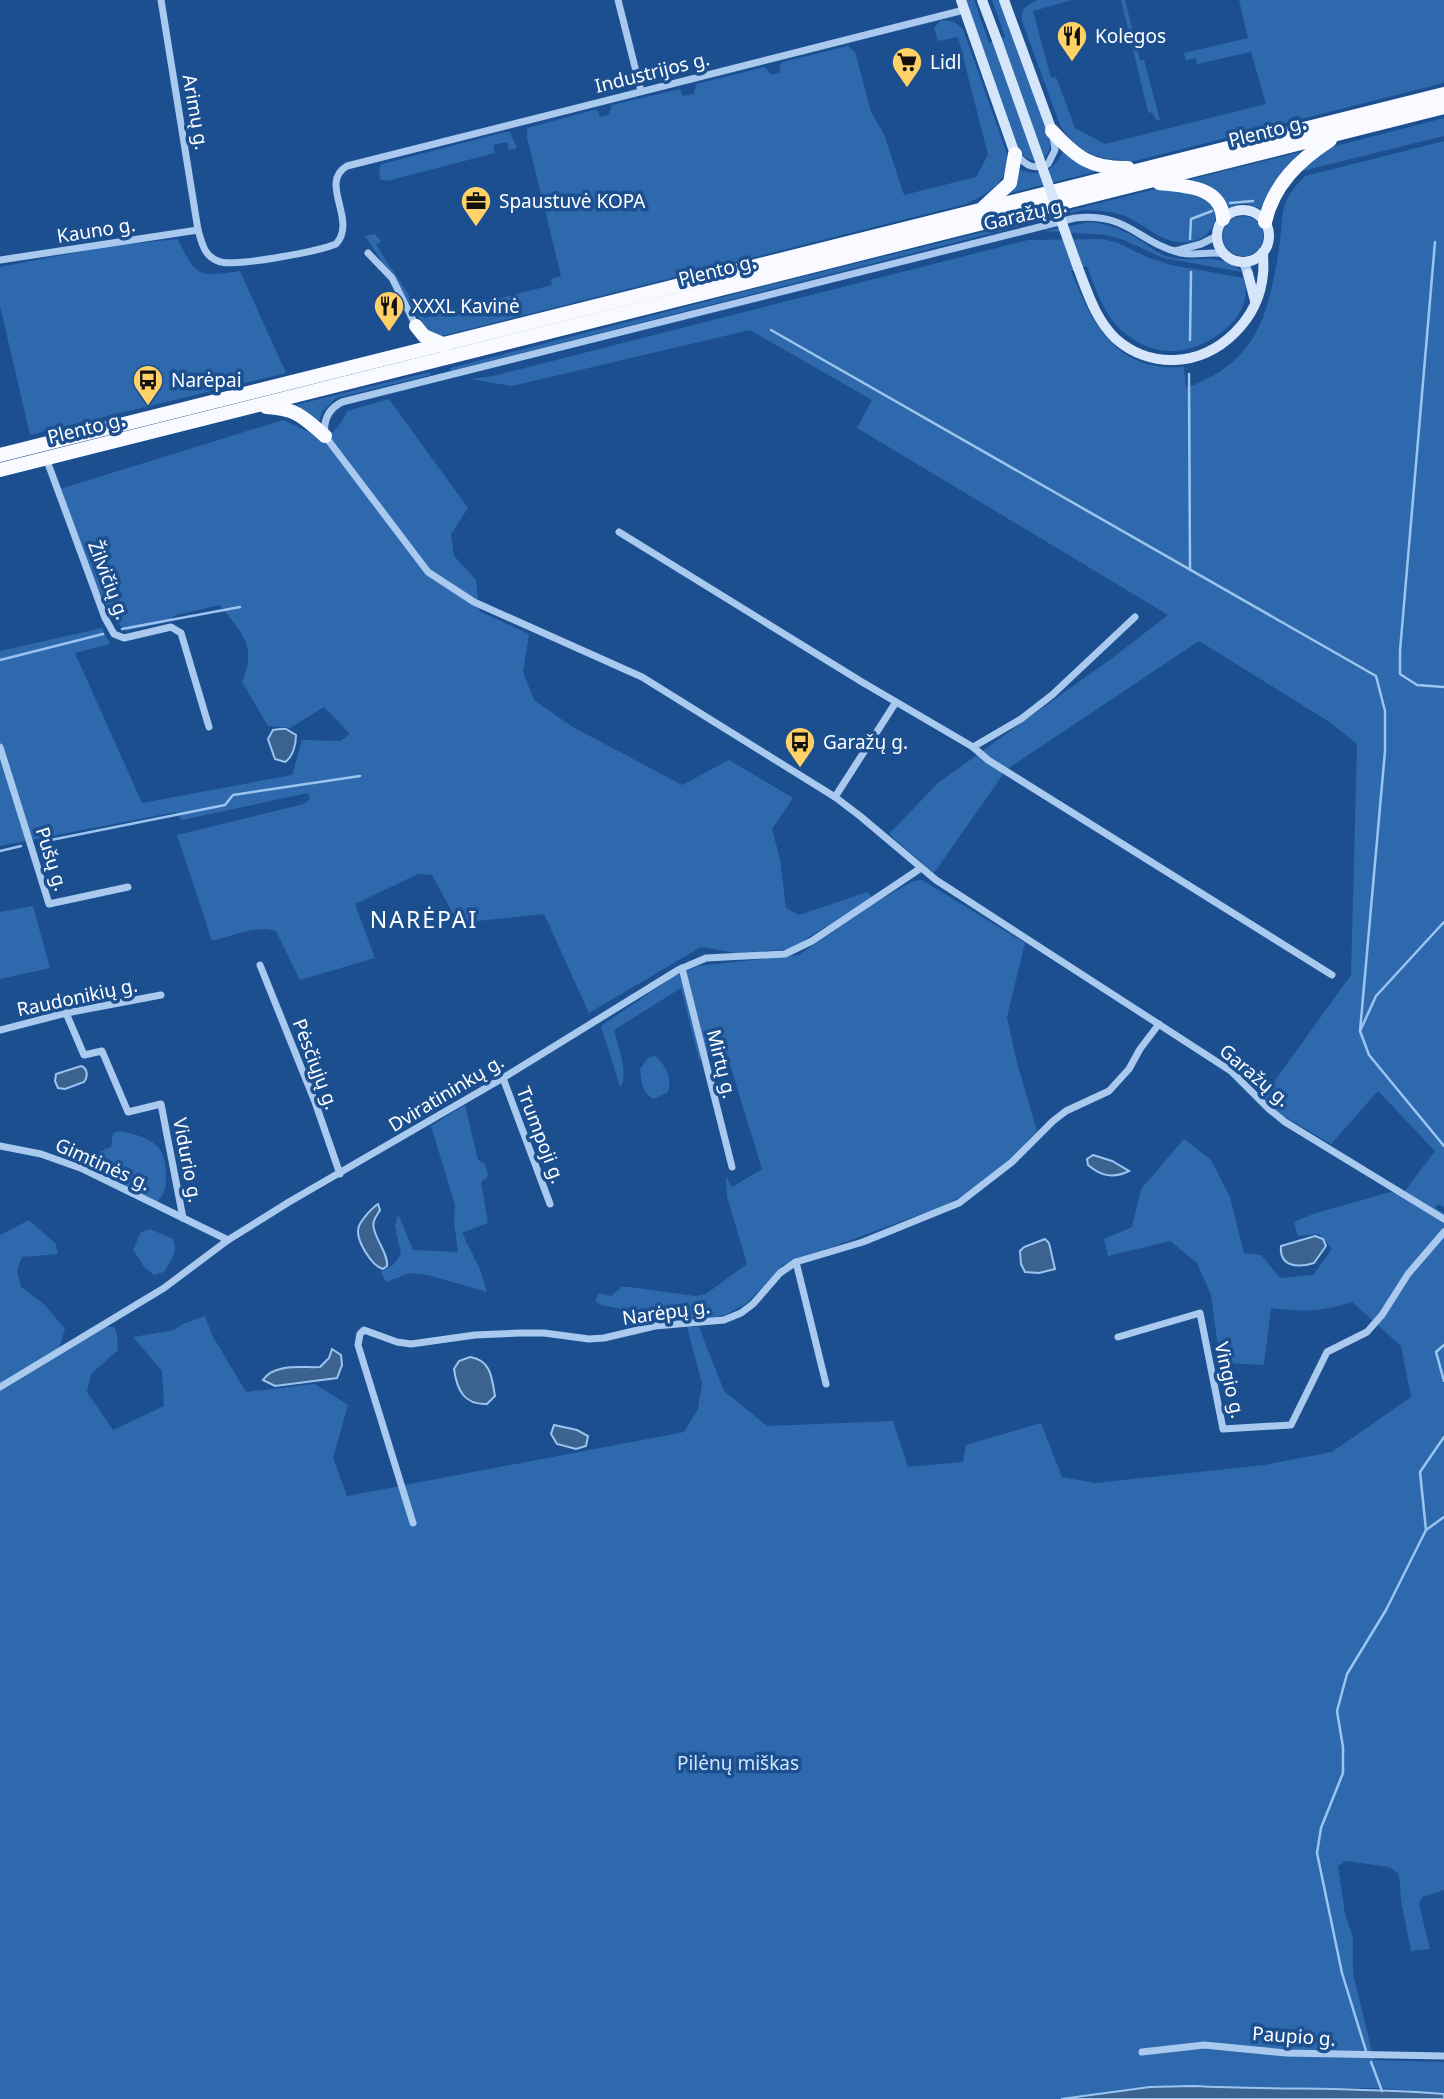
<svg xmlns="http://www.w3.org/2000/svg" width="1444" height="2099" font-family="'Noto Sans',sans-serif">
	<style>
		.green { fill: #2e69ad }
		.water { fill: #3c6290; stroke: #9cc4f0; stroke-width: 2 }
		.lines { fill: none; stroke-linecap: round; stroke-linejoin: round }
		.stream { stroke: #9cc4f0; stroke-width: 2.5 }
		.minor { stroke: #a9c9ee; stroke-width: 7 }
		.tertiary { stroke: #a9c9ee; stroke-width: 10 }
		.secondary { stroke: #d6e6fa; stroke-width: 10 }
		.trunk { stroke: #f8faff; stroke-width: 14 }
		.secondary-bridge { stroke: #d6e6fa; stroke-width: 10 }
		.labels { text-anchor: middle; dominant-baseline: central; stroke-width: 7; stroke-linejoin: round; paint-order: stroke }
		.poi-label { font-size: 19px; fill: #fff; stroke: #1b4f8f; text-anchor: start }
		.street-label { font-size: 19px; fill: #fff; stroke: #1b4f8f }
		.park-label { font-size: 19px; fill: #cfe3fa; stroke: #1b4f8f }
		.quarter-label { font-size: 23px; letter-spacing: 2px; fill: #fff; stroke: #1b4f8f }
	</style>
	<rect width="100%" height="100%" fill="#1b4f8f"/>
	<g class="green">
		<path d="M966,0H974L989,43L1005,37L992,0H1000L1050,140C1051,164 1030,167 1017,149Z"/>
		<path d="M1038,0H1072L1033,11L1051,78L1056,77L1075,128L1105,144L1266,104L1251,52L1197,64L1196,58L1186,60L1184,53L1248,38L1239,0H1444V83L1123,164L1122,160C1094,160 1075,149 1060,125L1022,21C1020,8 1027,5 1038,0Z"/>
		<path d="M1121,0H1125L1140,60H1144L1160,120L1157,121L1152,113L1148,112Z"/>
		<path d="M941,20L954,22L963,29L1007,154C1009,182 990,193 966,204L437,337L428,331L365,236L375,234L381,241L376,245L424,318L552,285L551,279L561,276L527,137V128L594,110L598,111L600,117L609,115L612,105L680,89L683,96L694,94L696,84L765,67L771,75L780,72V66L783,62L848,46L855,52L871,112L884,134L904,195L976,177L988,155L958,37L938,41L934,28Z"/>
		<path d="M1444,118V136L1294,173L1331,147Z"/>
		<path d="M505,132H510L517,148L509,150L507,142L493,145L495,153L387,181L380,179L379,168L382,164Z"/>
		<path d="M1444,141V1207L1438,1204L1435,1208L1444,1213V1890L1422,1897L1419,1904L1430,1949L1411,1951L1401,1900L1399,1874L1389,1867L1346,1861L1338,1866L1345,1914L1353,1938V1973L1374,2060L1444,2062V2094L1381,2088L1247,2089L1193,2086L1150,2087L1061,2099H0V1391L106,1327H114L117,1334L118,1350L91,1374L87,1392L113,1430L164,1406L162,1371L133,1337L174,1330L183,1324L205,1316L212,1335L246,1392L315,1384L348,1405L333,1458L347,1496L684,1432L698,1409L702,1383L687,1327H699L724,1391L767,1426L893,1421L908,1467L963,1462L966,1445L1041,1423L1062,1477L1095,1483L1264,1465L1332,1452L1411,1397L1401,1346L1352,1302C1320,1312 1304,1312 1271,1308L1264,1365L1220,1363L1211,1295L1197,1263L1170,1241L1108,1256L1104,1239L1132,1227L1141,1189L1184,1139L1211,1160L1230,1197L1244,1253L1261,1255L1280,1278L1313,1275L1332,1249L1319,1234L1298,1236L1294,1222L1313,1214L1390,1192L1401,1196L1435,1151L1378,1091L1331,1144L1282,1115L1263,1097L1351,975L1357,744L1331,723L1199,641L1006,770L934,873L889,834L938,783L1115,656L1168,615L857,428L872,400L750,330L512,386L471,379L493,376L1028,240L1101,239L1116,242L1149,258L1171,265L1244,278C1256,318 1206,351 1171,351C1152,351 1136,343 1122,331C1104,315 1095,288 1087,266L1071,271C1088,312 1106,357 1156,366C1165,368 1175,367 1184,367L1186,388C1256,363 1268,318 1279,249C1285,213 1276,205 1305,176Z"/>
		<path d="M1063,151L1098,171L1007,194L1020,170C1041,177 1054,171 1063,151Z"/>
		<path d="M1300,152L1270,191L1261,209C1249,203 1238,201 1227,209L1192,182V179Z"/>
		<path d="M1173,188L1210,201L1217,214C1213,228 1208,238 1193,241C1163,248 1147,224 1122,215C1109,211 1096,210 1083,210L451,371L450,368L765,286L1156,189Z"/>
		<circle cx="1243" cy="236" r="20"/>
		<path d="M1090,222C1109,224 1125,230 1141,241C1150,247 1158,254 1169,257C1197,264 1216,250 1242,272L1163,258L1124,240L1106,235L1044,231Z"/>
		<path d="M178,239C196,278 199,277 240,271L286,373L30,435L0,306V267L110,246Z"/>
		<path d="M430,372L431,375L336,398L322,412L318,424L291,406Z"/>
		<path d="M389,399L468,508L451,534L454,556L476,580L479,611L529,634L523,672L534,700L571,726L682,785L729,760L793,798L772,829L780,859L786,908L799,915L867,892L872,898L790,949L736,953L701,947L589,1013L544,914L458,923L432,875L418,874L355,904L375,958L300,980L276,931C258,925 231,936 212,941L177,835L304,804L310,799L308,793L182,820L176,812L0,846V651L102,628L110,644L75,653L142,803L292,775L302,740L340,741L350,734L324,707L290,728L268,726L242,682C258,645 241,633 220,605L176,615L164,623L126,631C96,604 75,528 60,489L283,420C314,433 330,450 347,411Z"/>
		<path d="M922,880L1025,943L1007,1017L1016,1059L1037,1131L1009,1161L973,1190L946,1205L783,1265L746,1304L725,1315L702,1320L670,1318L601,1305L595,1301L599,1293L611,1296L622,1287H630L695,1296L706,1294L747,1264L727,1197L726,1177L732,1187L762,1169L726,1052L708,1053L699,1060L681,988L614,1030C617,1045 630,1075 620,1087L601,1026L673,977L698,966L799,955L878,901L913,881Z"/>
		<path d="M33,906L50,968L0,979V912Z"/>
		<path d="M654,1056L657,1057C667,1069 672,1077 668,1092L654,1099C641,1093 642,1082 640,1069L648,1058Z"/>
		<path d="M465,1105L478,1160L485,1164L488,1176L481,1182L488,1223L462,1233L480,1269L487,1292L428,1275L410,1273L386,1282L381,1272L393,1265L401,1254L395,1226L398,1214L413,1250L458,1252L454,1222L455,1205L431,1126Z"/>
		<path d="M121,1131C151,1138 167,1144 166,1177C166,1188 165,1194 157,1202L101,1176L89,1165L94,1154L111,1147L113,1133Z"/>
		<path d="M29,1220L56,1244L58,1254L22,1257L17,1271L21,1287L44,1304L65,1329L58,1351L0,1387V1235Z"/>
		<path d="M150,1229L173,1239C178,1253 171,1261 164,1272L154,1275L145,1268L133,1250L141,1232Z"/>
	</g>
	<g class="water">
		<path d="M280,729H286L296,735C296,744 293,757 285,762L275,759L268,739L273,730Z"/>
		<path d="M81,1066C88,1068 88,1077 84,1082L65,1089L58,1088L55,1081L56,1074Z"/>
		<path d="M1093,1155L1112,1161L1129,1171C1113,1179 1101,1176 1088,1165L1087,1159Z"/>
		<path d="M378,1204L380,1210C378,1214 375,1217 374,1221C370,1233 389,1253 387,1266L383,1269C372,1266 354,1239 359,1226C362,1219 372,1208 378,1204Z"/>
		<path d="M1315,1236L1323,1239L1326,1246L1314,1263C1298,1268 1279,1267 1281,1246Z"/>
		<path d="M1045,1239L1049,1243L1055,1269L1039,1273L1025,1272L1021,1264L1020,1251L1024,1247Z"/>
		<path d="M332,1349L341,1355L342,1365L337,1378L275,1386L263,1380C274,1363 302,1368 320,1367L329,1358Z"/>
		<path d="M470,1357C491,1360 492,1378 495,1396L487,1404C464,1405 457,1390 454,1369L459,1361Z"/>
		<path d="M554,1425L577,1430L588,1436L586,1446L576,1449L557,1444L551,1434Z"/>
		<path d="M1193,2086C1277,2090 1360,2087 1444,2094V2099H1061L1150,2087Z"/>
	</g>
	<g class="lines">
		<g class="stream">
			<path d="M1230,203L1253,201"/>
			<path d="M1190,239L1191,219L1212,211"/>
			<path d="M1435,242L1400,651V674L1417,685L1444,687"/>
			<path d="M771,330L1376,676L1385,711V751L1360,1031"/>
			<path d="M1190,340L1191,272"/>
			<path d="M1189,374L1190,570"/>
			<path d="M122,629L240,607"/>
			<path d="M0,660L103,634"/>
			<path d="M41,842L225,805L233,795L360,776"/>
			<path d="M0,851L21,846"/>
			<path d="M1444,922L1376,996L1360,1031L1369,1055L1444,1146"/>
			<path d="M1444,1345L1436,1352L1444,1381"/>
			<path d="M1426,1530L1420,1472L1444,1437"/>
			<path d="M1366,2051L1342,1973L1317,1853L1321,1828L1343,1773V1747L1337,1711L1347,1674L1386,1610L1426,1530L1444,1517"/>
			<path d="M1371,2062L1382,2091"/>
		</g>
		<g class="minor">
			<path d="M161,0L198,230C202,243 204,256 218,261C233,268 319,251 336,244C358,220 318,183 347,166L964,10"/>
			<path d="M618,0L641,91"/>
			<path d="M1016,154C1026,166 1033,170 1048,164L1055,150L1053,136"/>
			<path d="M1175,251L1201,244L1217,236"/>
			<path d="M368,253L392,278L416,326"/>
			<path d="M1224,254C1210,251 1196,256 1181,253C1137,242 1128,212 1075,218L342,402C328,409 323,421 325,436L428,572L474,602L642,677L835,797L860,816L936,880L1231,1071L1269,1109L1285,1122L1444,1219"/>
			<path d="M0,260L198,230"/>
			<path d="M46,458L105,618L114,634L124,638L171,627L181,633L209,727"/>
			<path d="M619,532L862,682L973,747L988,760L1332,975"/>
			<path d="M0,747L49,904L128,887"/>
			<path d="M973,747L1021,719L1052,695L1135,617"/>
			<path d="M835,797L896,702"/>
			<path d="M260,965L315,1102L340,1174"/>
			<path d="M682,968L732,1167"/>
			<path d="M66,1013L84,1055L102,1051L128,1112L161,1104L183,1218"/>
			<path d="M0,1030L66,1013L161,995"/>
			<path d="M503,1078L550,1204"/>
			<path d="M0,1146L41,1154L83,1169L228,1240"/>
			<path d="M796,1262L826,1384"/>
			<path d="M1118,1337L1200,1313L1223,1429L1291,1425L1327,1352L1367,1332L1382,1315L1408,1274L1444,1232"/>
			<path d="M0,1387L164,1288L228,1240L289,1202L503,1078L678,970L706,958L785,954L812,941L921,868"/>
			<path d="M413,1523L358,1345L360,1334L364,1330L397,1342L411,1344L475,1335L520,1333H544L589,1339L604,1338L655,1326L724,1320L741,1313L753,1304L780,1273L796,1262L863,1242L959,1203L1012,1162L1053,1121L1066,1111L1109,1091L1129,1069L1140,1049L1159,1024"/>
			<path d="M1142,2052L1204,2045L1286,2053L1444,2056"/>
		</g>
		<path class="tertiary" d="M1244,262L1248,274"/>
		<g class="secondary">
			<path d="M961,0L1015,154"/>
			<path d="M982,0L997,40"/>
			<path d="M1004,0L1052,131"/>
			<circle cx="1243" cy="236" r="26"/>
			<path d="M1078,268C1088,294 1096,320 1116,339C1132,353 1153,361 1175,360C1220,358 1259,319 1263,274C1264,267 1263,259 1263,252"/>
			<path d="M1248,274L1255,301"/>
		</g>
		<g class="trunk">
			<path d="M1052,131C1076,157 1091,169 1128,168"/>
			<path d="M1159,183C1184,186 1222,186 1223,219"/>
			<path d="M984,207L1010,183L1015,154"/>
			<path d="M1265,222C1273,185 1299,160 1330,140"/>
			<path d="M416,326L424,336L445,345"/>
			<path d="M266,407C295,408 304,417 325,436"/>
			<path d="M0,455L1444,94"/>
			<path d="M0,470L1444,107"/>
		</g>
		<path class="secondary-bridge" d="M997,40L1078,268"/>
	</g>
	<defs>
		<g id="restaurant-pin" transform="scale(1.575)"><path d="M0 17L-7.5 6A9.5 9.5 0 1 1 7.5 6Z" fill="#ffd166" stroke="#1b4f8f"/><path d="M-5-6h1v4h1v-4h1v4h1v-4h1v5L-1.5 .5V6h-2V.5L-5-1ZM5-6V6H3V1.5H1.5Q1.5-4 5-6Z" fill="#111"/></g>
		<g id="supermarket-pin" transform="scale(1.575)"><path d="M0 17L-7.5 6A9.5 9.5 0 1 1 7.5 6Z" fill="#ffd166" stroke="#1b4f8f"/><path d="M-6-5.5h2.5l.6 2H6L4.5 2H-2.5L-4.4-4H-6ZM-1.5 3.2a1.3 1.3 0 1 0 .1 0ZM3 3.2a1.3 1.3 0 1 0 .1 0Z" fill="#111"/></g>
		<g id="office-pin" transform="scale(1.575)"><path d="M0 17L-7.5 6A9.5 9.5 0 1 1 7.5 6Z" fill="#ffd166" stroke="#1b4f8f"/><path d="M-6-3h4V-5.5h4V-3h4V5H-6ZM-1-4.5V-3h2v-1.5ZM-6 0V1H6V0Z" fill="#111"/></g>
		<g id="bus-pin" transform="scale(1.575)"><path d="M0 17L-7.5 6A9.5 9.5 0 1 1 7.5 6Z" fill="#ffd166" stroke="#1b4f8f"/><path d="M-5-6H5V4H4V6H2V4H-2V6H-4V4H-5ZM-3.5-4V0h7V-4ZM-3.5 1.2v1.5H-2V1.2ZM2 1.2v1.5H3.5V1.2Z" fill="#111"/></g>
	</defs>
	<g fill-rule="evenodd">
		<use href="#restaurant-pin" x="1072" y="36"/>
		<use href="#supermarket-pin" x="907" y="62"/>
		<use href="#office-pin" x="476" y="201"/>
		<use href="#restaurant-pin" x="389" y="306"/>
		<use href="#bus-pin" x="148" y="380"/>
		<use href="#bus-pin" x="800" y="742"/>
	</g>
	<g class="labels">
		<g class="poi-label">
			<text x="1095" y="36">Kolegos</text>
			<text x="930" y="62">Lidl</text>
			<text x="499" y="201">Spaustuvė KOPA</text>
			<text x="412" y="306">XXXL Kavinė</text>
			<text x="171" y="380">Narėpai</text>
			<text x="823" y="742">Garažų g.</text>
		</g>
		<g class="street-label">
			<text transform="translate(652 72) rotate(-14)">Industrijos g.</text>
			<text transform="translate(196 112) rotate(80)">Arimų g.</text>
			<text transform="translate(1267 131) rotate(-14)">Plento g.</text>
			<text transform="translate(1025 214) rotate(-13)">Garažų g.</text>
			<text transform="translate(96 230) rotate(-9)">Kauno g.</text>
			<text transform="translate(717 270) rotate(-14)">Plento g.</text>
			<text transform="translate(86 428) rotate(-14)">Plento g.</text>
			<text transform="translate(109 580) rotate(69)">Žilvičių g.</text>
			<text transform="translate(52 859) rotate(72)">Pušų g.</text>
			<text transform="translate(77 997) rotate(-12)">Raudonikių g.</text>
			<text transform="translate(316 1064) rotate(69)">Pėsčiųjų g.</text>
			<text transform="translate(722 1064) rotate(76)">Mirtų g.</text>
			<text transform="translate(1255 1075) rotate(40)">Garažų g.</text>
			<text transform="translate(446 1093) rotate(-31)">Dviratininkų g.</text>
			<text transform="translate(541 1135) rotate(69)">Trumpoji g.</text>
			<text transform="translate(188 1160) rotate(79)">Vidurio g.</text>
			<text transform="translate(103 1164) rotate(24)">Gimtinės g.</text>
			<text transform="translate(666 1312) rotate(-8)">Narėpų g.</text>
			<text transform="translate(1230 1380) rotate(77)">Vingio g.</text>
			<text transform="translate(1294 2036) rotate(4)">Paupio g.</text>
		</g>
		<g class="park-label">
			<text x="738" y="1763">Pilėnų miškas</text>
		</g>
		<g class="quarter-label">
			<text x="424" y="919">NARĖPAI</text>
		</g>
	</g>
</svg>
